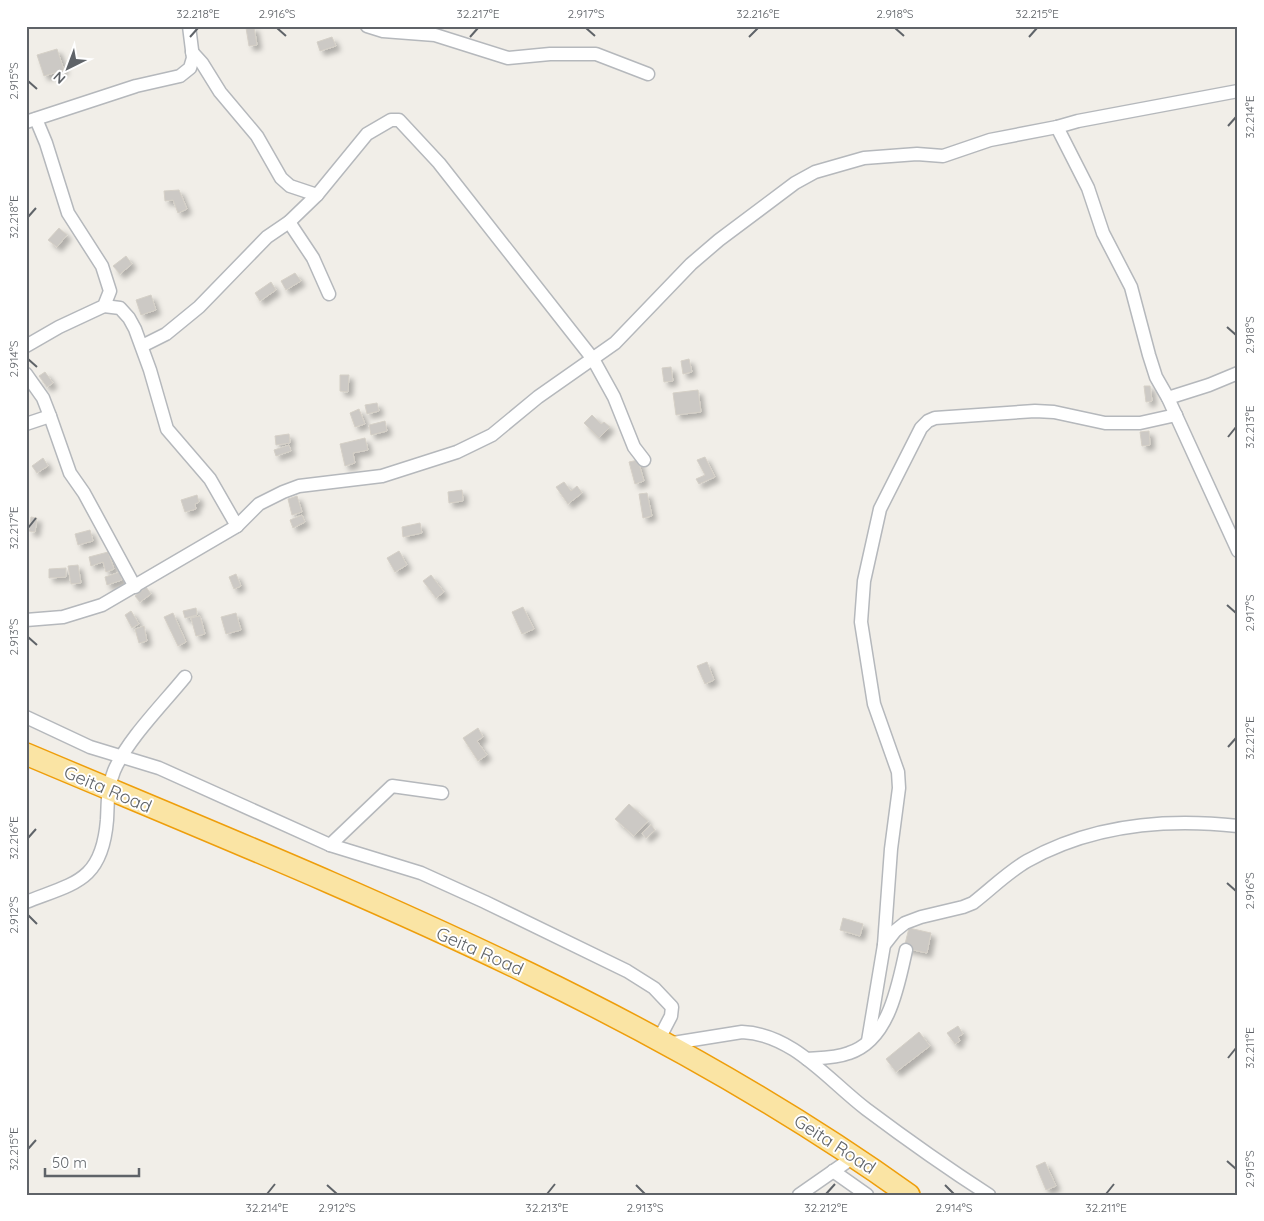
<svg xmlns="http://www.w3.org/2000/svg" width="1264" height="1221" font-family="Quicksand,sans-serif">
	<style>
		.building { fill: #ccc9c5; stroke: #d5d0c7; filter: url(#shadow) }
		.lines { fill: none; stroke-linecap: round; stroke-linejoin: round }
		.minor-casing { stroke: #b5b8bc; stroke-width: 15 }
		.trunk-casing { stroke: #ee9e0b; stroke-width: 24 }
		.minor { stroke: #fff; stroke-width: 12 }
		.trunk { stroke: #fae4a4; stroke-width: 21 }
		.ticks { fill: none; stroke: #5f6368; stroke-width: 2 }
		.labels { text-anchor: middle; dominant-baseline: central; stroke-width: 4; stroke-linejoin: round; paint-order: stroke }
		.street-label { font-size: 18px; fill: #5f6368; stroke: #fff }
		.neatline { fill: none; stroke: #5f6368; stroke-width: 2 }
		.ticks-label { font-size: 12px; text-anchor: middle; fill: #5f6368 }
	</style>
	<defs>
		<filter id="shadow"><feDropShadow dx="4.5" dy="4.5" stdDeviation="2.5" flood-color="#0004"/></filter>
	</defs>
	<rect width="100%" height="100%" fill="#f1eee8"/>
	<g class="building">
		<path d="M254,27L257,45L249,46L246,28Z"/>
		<path d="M332,37L336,46L320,51L317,42Z"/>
		<path d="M57,49L64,70L44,76L37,55Z"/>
		<path d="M179,190L187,209L178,213L173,200L165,201L164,191Z"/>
		<path d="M59,228L67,235L57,247L48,240Z"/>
		<path d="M126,256L132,264L120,274L113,266Z"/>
		<path d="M295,273L301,281L286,290L281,281Z"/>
		<path d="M271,282L276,290L260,301L255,293Z"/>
		<path d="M151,295L156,310L141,315L136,300Z"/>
		<path d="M689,359L692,372L683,374L681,361Z"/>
		<path d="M671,367L673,381L664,382L662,368Z"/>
		<path d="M45,372L53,383L47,387L39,376Z"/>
		<path d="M340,375H349L348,392L340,391Z"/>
		<path d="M1144,386H1150L1152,401L1146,402Z"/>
		<path d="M698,390L701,412L676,415L673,393Z"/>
		<path d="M377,403L379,411L367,414L365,405Z"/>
		<path d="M359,409L365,424L355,427L350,413Z"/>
		<path d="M592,415L601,424L604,422L610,427L599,438L584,423Z"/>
		<path d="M385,421L387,431L371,435L369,425Z"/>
		<path d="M1149,431L1150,445L1142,446L1140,432Z"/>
		<path d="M289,434L290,443L276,445L275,436Z"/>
		<path d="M365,438L368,450L353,453L355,463L345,466L340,444Z"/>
		<path d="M289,445L291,451L276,456L274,450Z"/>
		<path d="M705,457L715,477L699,484L696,479L705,475L697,460Z"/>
		<path d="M43,458L48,466L37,473L32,466Z"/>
		<path d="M638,460L644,481L635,484L629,462Z"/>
		<path d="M564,482L571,491L577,486L582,493L568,504L556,487Z"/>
		<path d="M462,490L463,501L449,503L448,492Z"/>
		<path d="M647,493L652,516L643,518L639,494Z"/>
		<path d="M197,495L199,502L195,504L196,509L185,512L181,500Z"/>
		<path d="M297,496L302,512L292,515L288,499Z"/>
		<path d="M302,515L305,522L293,528L290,520Z"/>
		<path d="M31,517L37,518L35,532L29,531Z"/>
		<path d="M420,523L422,533L403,537L402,527Z"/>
		<path d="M90,530L93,541L78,545L75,534Z"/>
		<path d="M399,551L407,565L395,572L387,558Z"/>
		<path d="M108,552L114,569L106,572L103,562L91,566L89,557Z"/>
		<path d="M78,565L81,583L71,584L68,566Z"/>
		<path d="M66,568V577L49,578V569Z"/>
		<path d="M120,572L122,580L107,585L105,577Z"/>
		<path d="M236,574L241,586L234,589L229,577Z"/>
		<path d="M431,575L444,592L436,598L423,581Z"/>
		<path d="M146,587L151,594L140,602L135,596Z"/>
		<path d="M523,607L534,629L522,634L512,612Z"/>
		<path d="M196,608L197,615L185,618L183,611Z"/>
		<path d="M131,611L139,624L132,628L125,615Z"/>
		<path d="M173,613L186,642L178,646L164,617Z"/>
		<path d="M236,613L241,630L226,634L221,617Z"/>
		<path d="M200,616L205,634L196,636L191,618Z"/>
		<path d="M144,626L147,641L139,643L135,629Z"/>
		<path d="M707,662L714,680L705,684L697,666Z"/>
		<path d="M478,728L483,737L477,741L487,755L478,761L463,738Z"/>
		<path d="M629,804L648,821L634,836L615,819Z"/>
		<path d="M651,825L655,830L646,838L642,833Z"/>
		<path d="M843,918L863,924L860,936L840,930Z"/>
		<path d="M909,928L931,933L927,953L904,948Z"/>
		<path d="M958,1026L963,1034L958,1037L960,1041L955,1044L947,1033Z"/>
		<path d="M919,1032L930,1046L896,1072L886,1059Z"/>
		<path d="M1045,1162L1056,1186L1046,1190L1036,1166Z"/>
	</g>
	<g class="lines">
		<g class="minor-casing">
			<g id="minor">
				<path d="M367,26L383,31L435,35L508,58L550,54H596L648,74"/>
				<path d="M192,52L202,63L220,92L257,136L281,178L290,186L317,195"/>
				<path d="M26,122L136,86L180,76L190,68L193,58L189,26"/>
				<path d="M1057,127L1088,188L1103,233L1131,287L1149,355L1156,377L1168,398L1238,551"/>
				<path d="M289,222L313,258L329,294"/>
				<path d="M104,306L120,308L129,318L135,329L150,370L167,429L210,479L237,526"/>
				<path d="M26,346L59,327L104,306L110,291L102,266L68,213L46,143L36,119"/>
				<path d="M142,346L166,334L199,307L267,237L289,222L317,195L367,134L391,120H399L439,163L593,359L614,397L634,447L644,460"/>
				<path d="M26,374L43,398L50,416L70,473L84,493L135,587"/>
				<path d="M1168,398L1209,385L1238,373"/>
				<path d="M26,424L50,416"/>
				<path d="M26,620L63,617L102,605L237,526L259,504L283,492L299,486L382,476L457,452L492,435L538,397L615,343L691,264L719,240L795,183L815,172L864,158L917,154L943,156L990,140L1057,127L1078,121L1238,91"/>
				<path d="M26,717L90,747L159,768L330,845L421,873L485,902L627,971L654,988L672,1007L671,1016L659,1039"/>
				<path d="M330,845L392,786L442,793"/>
				<path d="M26,902C74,883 102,882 107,820C108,802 107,788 114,771C127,740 163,704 185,677"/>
				<path d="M884,945L891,849L899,788L898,772L874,704L861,622L864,581L880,509L921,428L928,421L935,418L1035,411L1054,412L1105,423H1140L1176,415"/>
				<path d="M868,1041L884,945L895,931L905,923L921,917L963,907L973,903C991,889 1008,872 1027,861C1091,825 1166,818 1238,826"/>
				<path d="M667,1044L742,1032C793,1034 828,1080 866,1109C906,1139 947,1168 989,1195"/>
				<path d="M807,1059C821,1058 836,1058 849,1053C889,1040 898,986 906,950"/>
				<path d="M833,1171L867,1195"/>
				<path d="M799,1195L855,1156"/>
			</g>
		</g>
		<g class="trunk-casing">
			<path id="trunk" d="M26,754C329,882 640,1002 909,1195"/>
		</g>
		<use href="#minor" class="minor"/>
		<use href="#trunk" class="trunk"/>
	</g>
	<path class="ticks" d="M277,28L286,36M586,28L595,36M895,28L904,36M190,37L198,28M470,37L478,28M749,37L758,28M1029,37L1037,28M28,81L37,89M1228,126L1236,117M28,217L36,208M1227,327L1236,335M28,359L37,367M1228,437L1236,427M28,528L36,518M1227,605L1236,613M28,637L37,645M1228,747L1236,738M28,838L36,829M1227,883L1236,891M28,915L37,924M1228,1058L1236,1048M28,1149L36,1140M1227,1161L1236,1169M327,1185L337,1194M636,1185L645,1194M945,1185L954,1194M267,1194L275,1184M547,1194L555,1184M826,1194L835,1184M1106,1194L1114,1184"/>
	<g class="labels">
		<g class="street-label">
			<text transform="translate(108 789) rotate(23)">Geita Road</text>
			<text transform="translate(480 951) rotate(24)">Geita Road</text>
			<text transform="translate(835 1144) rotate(33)">Geita Road</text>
		</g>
	</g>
	<rect width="1264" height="1221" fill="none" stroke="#ffffff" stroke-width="55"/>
	<g transform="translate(68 68) rotate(222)" stroke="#ffffff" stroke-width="4" paint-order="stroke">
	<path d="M0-4L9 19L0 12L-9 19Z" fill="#5f6368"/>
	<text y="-8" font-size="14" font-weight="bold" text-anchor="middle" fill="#5f6368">N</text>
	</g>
	<path d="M45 1168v8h94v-8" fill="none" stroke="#5f6368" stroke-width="2.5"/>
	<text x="52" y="1168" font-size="15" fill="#5f6368" stroke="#ffffff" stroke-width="4" paint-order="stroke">50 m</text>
	<rect x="28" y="28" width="1208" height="1166" class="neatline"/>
	<g class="ticks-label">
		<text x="198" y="18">32.218°E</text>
		<text x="277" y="18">2.916°S</text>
		<text x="478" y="18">32.217°E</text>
		<text x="586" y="18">2.917°S</text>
		<text x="758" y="18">32.216°E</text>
		<text x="895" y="18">2.918°S</text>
		<text x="1037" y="18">32.215°E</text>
		<text transform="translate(14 81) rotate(-90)" y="4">2.915°S</text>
		<text transform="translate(1250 117) rotate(-90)" y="4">32.214°E</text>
		<text transform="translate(14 217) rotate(-90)" y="4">32.218°E</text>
		<text transform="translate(1250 335) rotate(-90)" y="4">2.918°S</text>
		<text transform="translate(14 359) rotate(-90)" y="4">2.914°S</text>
		<text transform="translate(1250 427) rotate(-90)" y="4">32.213°E</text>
		<text transform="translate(14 528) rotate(-90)" y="4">32.217°E</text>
		<text transform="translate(1250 613) rotate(-90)" y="4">2.917°S</text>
		<text transform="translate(14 637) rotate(-90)" y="4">2.913°S</text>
		<text transform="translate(1250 738) rotate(-90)" y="4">32.212°E</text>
		<text transform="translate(14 838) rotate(-90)" y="4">32.216°E</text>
		<text transform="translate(1250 891) rotate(-90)" y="4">2.916°S</text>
		<text transform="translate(14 915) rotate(-90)" y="4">2.912°S</text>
		<text transform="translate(1250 1048) rotate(-90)" y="4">32.211°E</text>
		<text transform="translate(14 1149) rotate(-90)" y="4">32.215°E</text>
		<text transform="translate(1250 1169) rotate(-90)" y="4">2.915°S</text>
		<text x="267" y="1212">32.214°E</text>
		<text x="337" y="1212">2.912°S</text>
		<text x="547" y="1212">32.213°E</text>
		<text x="645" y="1212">2.913°S</text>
		<text x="826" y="1212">32.212°E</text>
		<text x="954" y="1212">2.914°S</text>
		<text x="1106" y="1212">32.211°E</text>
	</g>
</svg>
